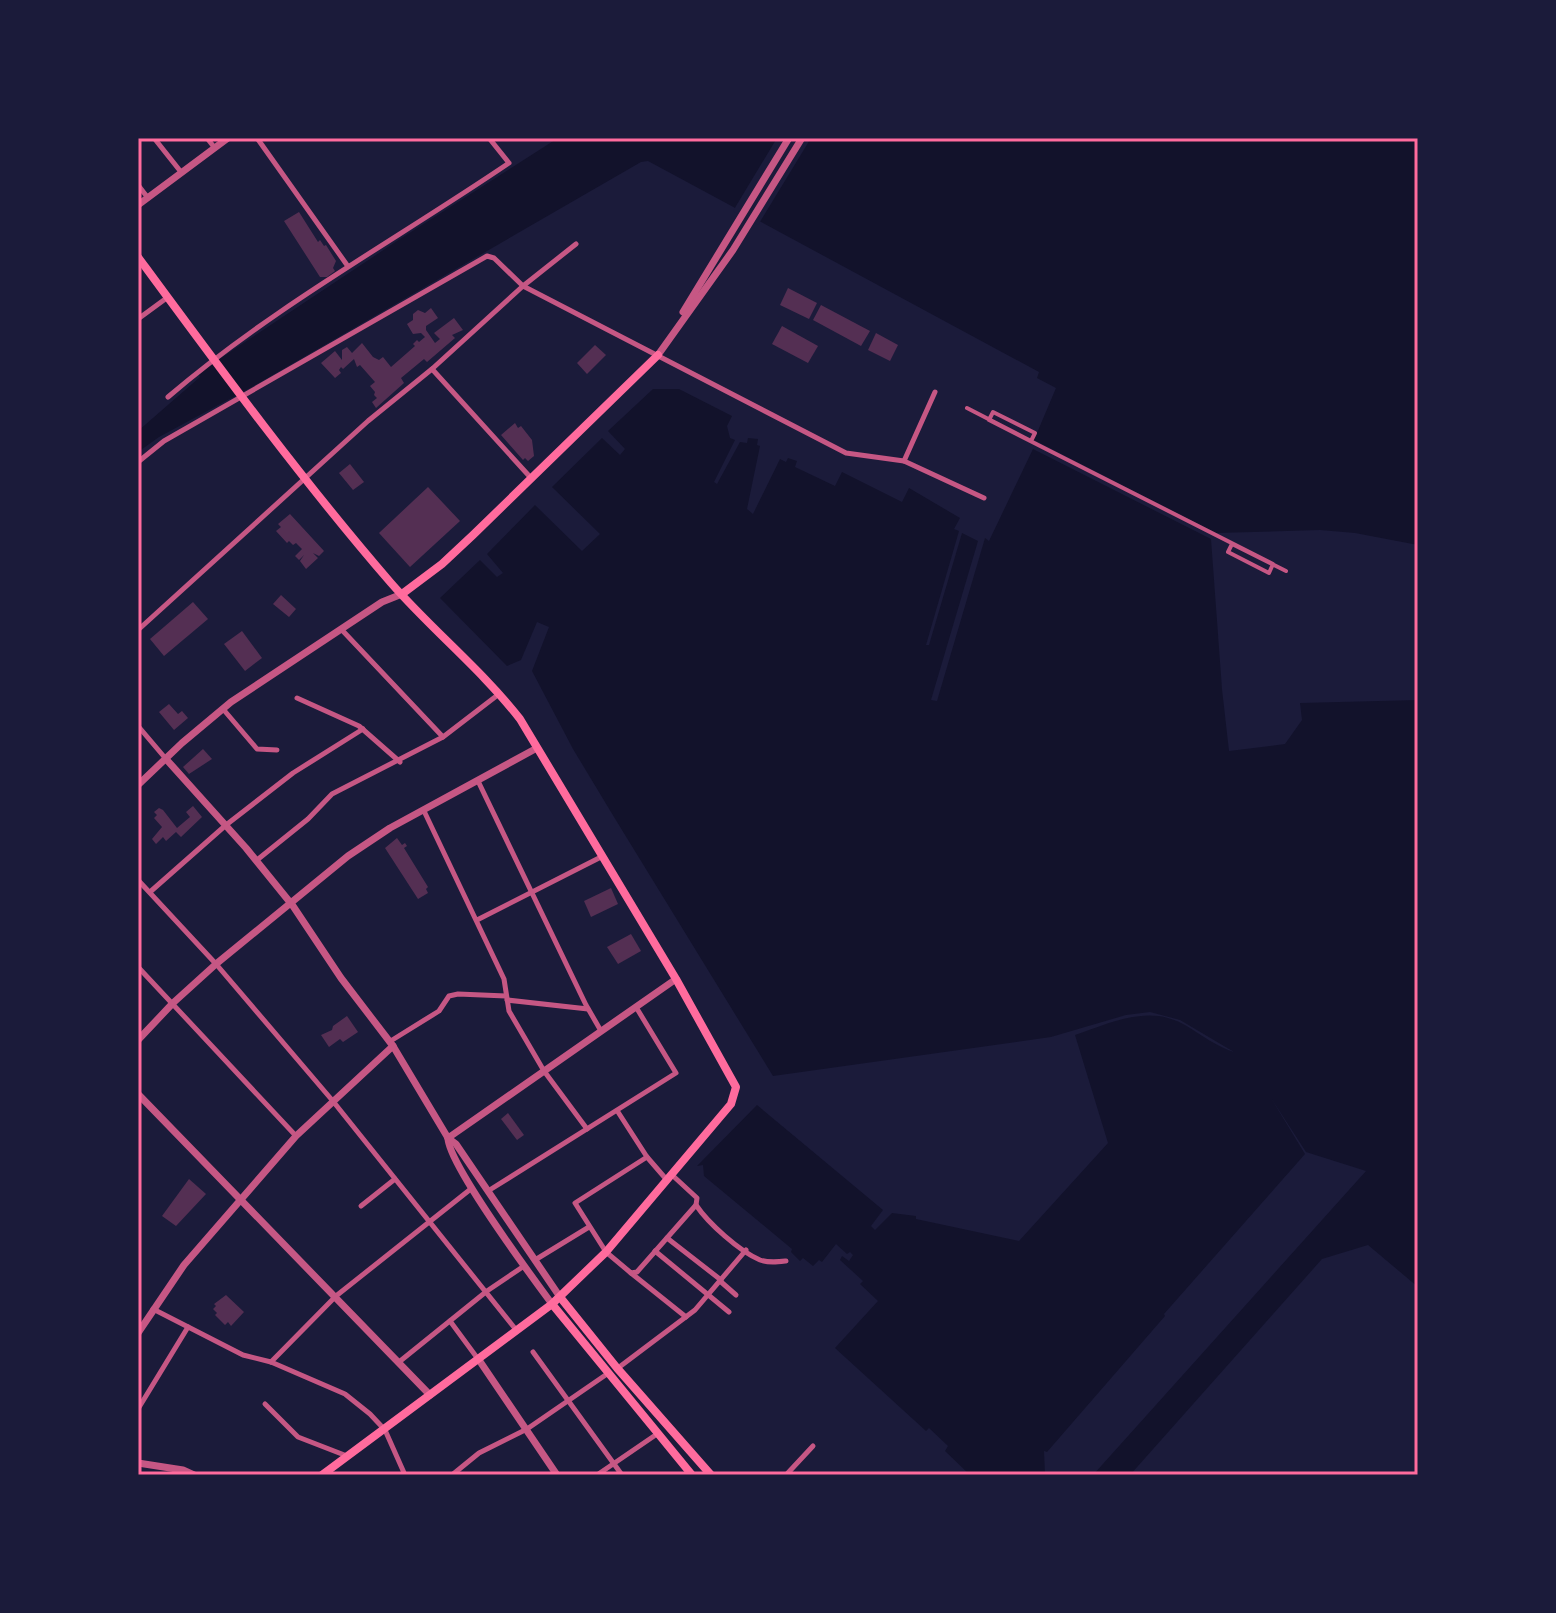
<svg xmlns="http://www.w3.org/2000/svg" width="1556" height="1613" font-family="Rubik,sans-serif">
	<style>
		.water { fill: #12122b }
		.pier { fill: #1b1b3a }
		.building { fill: #542f53 }
		.lines { fill: none; stroke-linecap: round; stroke-linejoin: round }
		.pedestrian { stroke: #c65784; stroke-width: 4 }
		.minor { stroke: #c65784; stroke-width: 5 }
		.tertiary { stroke: #c65784; stroke-width: 7 }
		.secondary { stroke: #ff6b9d; stroke-width: 8 }
		.primary { stroke: #ff6b9d; stroke-width: 8 }
		.neatline { fill: none; stroke: #ff6b9d; stroke-width: 3 }
	</style>
	<rect width="100%" height="100%" fill="#1b1b3a"/>
	<g class="water">
		<path d="M558,138H1418V545L1355,533L1320,530L1216,533L1034,440L1056,388L1037,378L1039,372L648,161L641,162L250,388L159,437L138,452V431L200,377L199,375L206,368L400,239Z"/>
		<path d="M653,389H679L732,416L727,426L730,438L735,440L714,482L717,484L740,442L747,443L748,438L758,439L757,445L760,446L747,509L753,514L780,459L786,462L788,458L797,461L795,467L835,486L842,472L902,502L909,488L960,518L954,529L959,531L926,645H929L962,533L978,541L931,700L937,701L985,538L989,541L1033,449L1211,539L1222,689L1229,751L1285,744L1302,720L1300,703L1418,700V1287L1368,1245L1322,1259L1130,1475H1093L1366,1171L1306,1152L1271,1098L1305,1154L1164,1314L1165,1316L1047,1452L1044,1451L1045,1475H970L945,1451L948,1446L929,1428L926,1431L835,1348L878,1301L860,1284L863,1281L840,1260L842,1256L849,1261L853,1255L850,1252L847,1254L836,1244L822,1262L819,1260L813,1266L803,1258L800,1261L791,1252L792,1249L704,1176L703,1165L697,1166L757,1105L883,1210L871,1226L875,1230L892,1213L916,1216V1219L1019,1241L1108,1143L1075,1035C1110,1023 1149,1004 1185,1025C1200,1034 1219,1048 1234,1052L1180,1020L1150,1012L1126,1015L1051,1037L773,1076L614,817L573,749L532,671L549,627L537,622L521,660L507,666L440,598L480,560L497,577L503,573L487,554L535,505L582,551L600,534L552,487L602,438L620,455L625,449L608,431Z"/>
	</g>
	<path class="pier" d="M777,138H811L758,225L733,211Z"/>
	<g class="building">
		<path d="M299,212L318,242L320,240L324,246L326,245L336,261L333,268L335,271L327,277H320L284,221Z"/>
		<path d="M788,288L817,303L809,319L780,305Z"/>
		<path d="M821,305L870,331L861,346L813,320Z"/>
		<path d="M431,308L438,318L426,326V330L435,343L440,339L434,333L454,318L463,330L452,335L455,338L427,362L424,359L401,378L404,383L376,408L372,402L377,398L374,395L375,392L370,386L375,382L360,365L357,367L354,359L343,369L341,367L339,370L341,373L335,378L321,363L335,351L342,360V350L347,347L352,353L362,343L373,357L379,360L383,357L391,367L415,346L413,344L417,340L419,342L425,337L421,333L413,334L407,324L413,320V314L418,310L425,313Z"/>
		<path d="M782,326L818,346L808,363L772,344Z"/>
		<path d="M876,333L898,345L890,361L868,350Z"/>
		<path d="M595,345L606,355L587,374L577,363Z"/>
		<path d="M515,423L518,428L521,426L532,440L534,456L528,461L525,458L523,460L501,435Z"/>
		<path d="M350,464L364,482L353,490L339,473Z"/>
		<path d="M428,487L460,521L410,567L379,533Z"/>
		<path d="M290,514L324,551L319,556L313,553L318,558L306,569L300,561L304,555L299,560L295,556L302,549L296,543L293,545L289,541L287,543L276,531L281,527L278,524Z"/>
		<path d="M281,595L296,609L289,617L273,604Z"/>
		<path d="M193,602L208,619L164,656L150,639Z"/>
		<path d="M242,631L262,658L245,671L224,644Z"/>
		<path d="M169,704L178,714L182,711L188,718L174,730L159,712Z"/>
		<path d="M203,749L212,759L189,774L183,767Z"/>
		<path d="M193,806L202,817L181,837L176,832L166,841L163,837L156,844L152,839L162,827L154,818L157,815L154,812L159,808L163,810L177,828L190,817L186,812Z"/>
		<path d="M397,838L402,845L405,843L407,846L404,848L428,887L426,889L428,893L418,899L385,848Z"/>
		<path d="M611,888L618,904L591,917L584,901Z"/>
		<path d="M631,934L641,951L618,964L607,947Z"/>
		<path d="M347,1016L358,1032L343,1042L340,1039L329,1047L321,1035L332,1030L333,1026Z"/>
		<path d="M508,1113L524,1135L517,1140L501,1119Z"/>
		<path d="M189,1179L206,1194L176,1226L162,1216Z"/>
		<path d="M226,1295L244,1312L231,1326L228,1322L225,1325L215,1315L217,1313L213,1309L216,1306L214,1304Z"/>
	</g>
	<g class="lines">
		<path class="pedestrian" d="M967,408L1031,441L1035,433L993,412L989,420L1273,564L1269,573L1228,552L1232,544L1286,571"/>
		<g class="minor">
			<path d="M154,138L181,172"/>
			<path d="M207,138L214,147"/>
			<path d="M257,138L347,265"/>
			<path d="M138,185L148,198"/>
			<path d="M138,319L168,297"/>
			<path d="M432,369L531,478"/>
			<path d="M168,397C273,307 394,241 509,163L489,138"/>
			<path d="M904,461L935,392"/>
			<path d="M138,462L164,441L487,256L494,258L523,286L846,453L904,461L984,498"/>
			<path d="M341,629L443,737"/>
			<path d="M138,630L368,421L432,369L523,286L576,244"/>
			<path d="M297,698L359,726L400,762"/>
			<path d="M223,709L257,749L277,750"/>
			<path d="M138,726L166,759"/>
			<path d="M478,781L586,1005L601,1031"/>
			<path d="M424,811L504,979L509,1011L544,1071L587,1129"/>
			<path d="M257,860L308,819L332,794L443,737L499,694"/>
			<path d="M138,880L216,964L332,1100L517,1331"/>
			<path d="M150,892L226,825L293,773L363,729"/>
			<path d="M477,920L603,856"/>
			<path d="M138,967L296,1136"/>
			<path d="M507,1000L588,1009"/>
			<path d="M389,1042L439,1011L449,996L458,994L506,996"/>
			<path d="M618,1112L647,1157L666,1179"/>
			<path d="M647,1157L575,1203L606,1252L631,1273L637,1272L696,1205"/>
			<path d="M671,1174L697,1198L696,1205C708,1223 739,1251 760,1260C769,1263 777,1262 786,1261"/>
			<path d="M488,1191L676,1073L636,1007"/>
			<path d="M361,1206L395,1179"/>
			<path d="M667,1238L721,1280"/>
			<path d="M655,1251L729,1312"/>
			<path d="M535,1260L589,1227"/>
			<path d="M631,1273L686,1317"/>
			<path d="M720,1281L736,1295"/>
			<path d="M153,1309L243,1355L271,1362L345,1394L370,1414L385,1430L405,1475"/>
			<path d="M450,1321L478,1359"/>
			<path d="M533,1352L622,1475"/>
			<path d="M271,1362L336,1296L472,1188"/>
			<path d="M399,1362L487,1291L524,1266"/>
			<path d="M618,1368L695,1310L746,1250"/>
			<path d="M265,1404L298,1437L347,1456"/>
			<path d="M138,1409L188,1327"/>
			<path d="M452,1475L479,1453L527,1429L607,1374"/>
			<path d="M597,1475L657,1434"/>
			<path d="M786,1475L813,1446"/>
		</g>
		<g class="tertiary">
			<path d="M138,205L228,138"/>
			<path d="M683,312L789,138"/>
			<path d="M658,355L733,250L802,138"/>
			<path d="M166,759L246,848L293,906L341,978L393,1046L448,1138L676,979"/>
			<path d="M138,785L182,743L231,702L382,602L402,594"/>
			<path d="M138,1040L173,1003L216,964L348,856L390,828L537,748"/>
			<path d="M138,1094L430,1395"/>
			<path d="M448,1138C448,1163 532,1277 552,1304"/>
			<path d="M448,1138L456,1144L560,1297"/>
			<path d="M138,1333L184,1265L296,1136L393,1046"/>
			<path d="M479,1360L557,1475"/>
			<path d="M138,1463L183,1470L194,1475"/>
		</g>
		<path class="secondary" d="M402,594L442,564L473,535L658,355"/>
		<g class="primary">
			<path d="M138,257C219,367 301,479 391,583C432,630 481,669 520,719L676,979L736,1087L731,1104L606,1252L552,1304L322,1475"/>
			<path d="M560,1297L617,1368L711,1475"/>
			<path d="M552,1304L692,1475"/>
		</g>
	</g>
	<rect width="1556" height="1613" fill="none" stroke="#1b1b3a" stroke-width="280"/>
	<rect x="140" y="140" width="1276" height="1333" class="neatline"/>
</svg>
